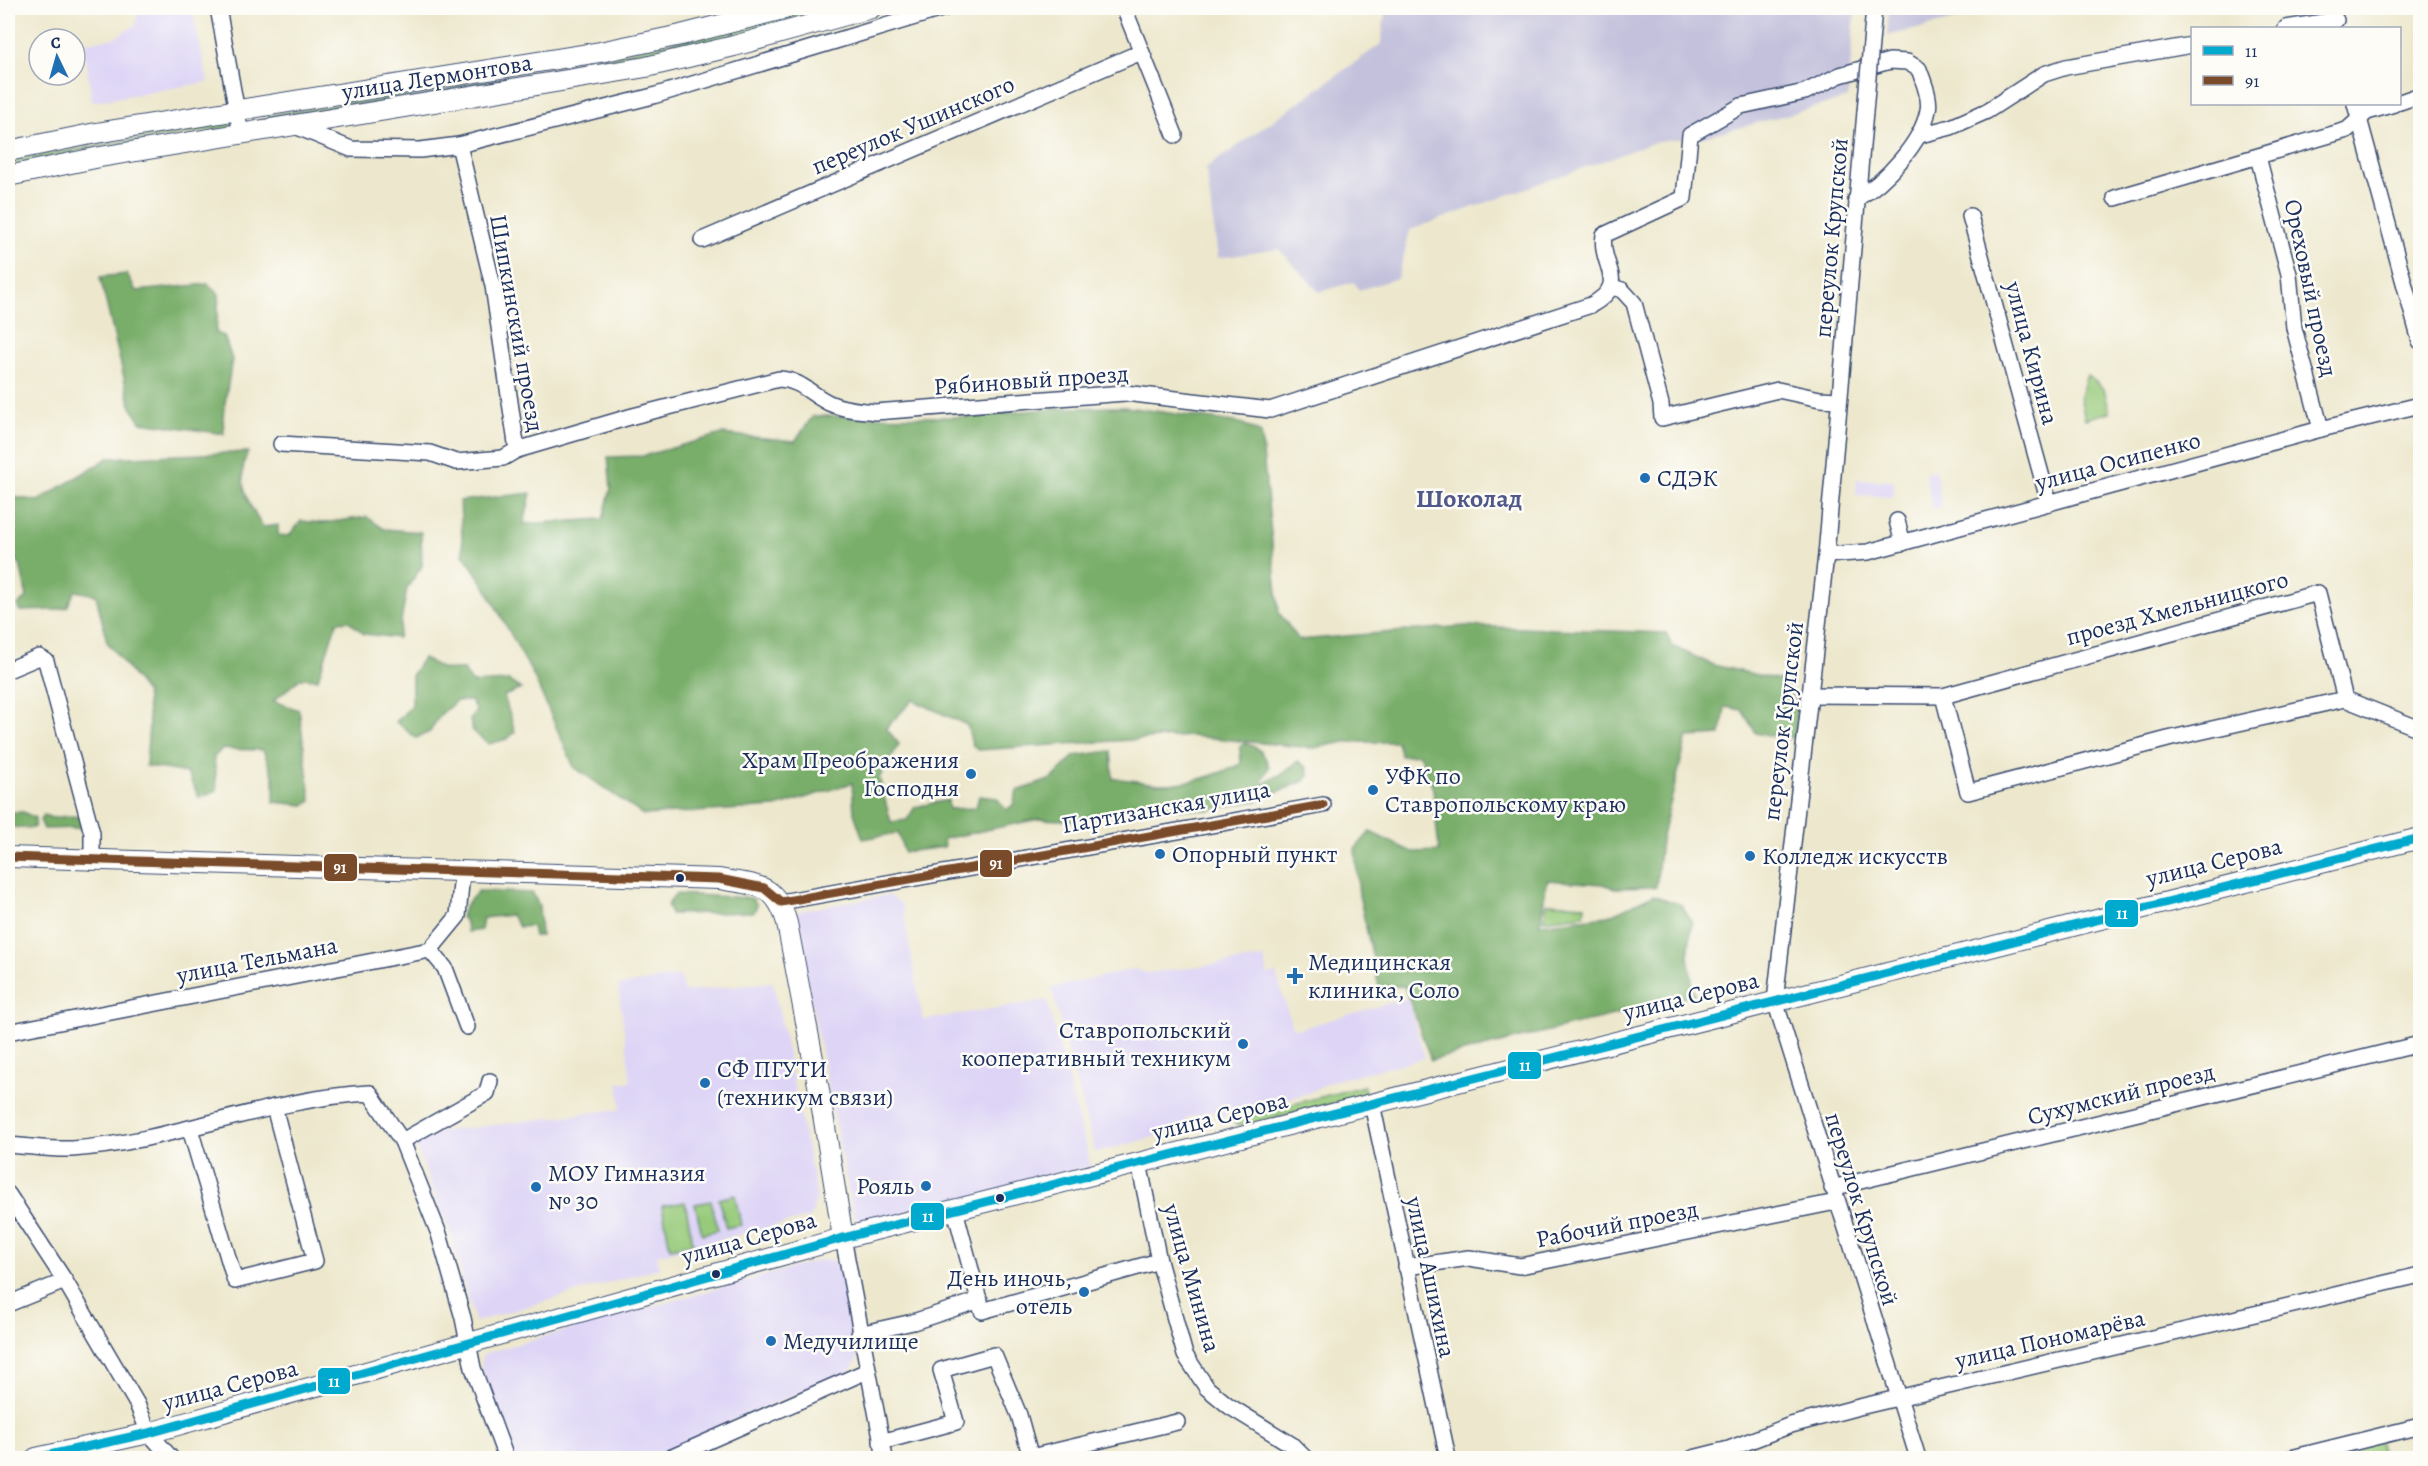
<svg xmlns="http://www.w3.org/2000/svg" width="2428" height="1466" font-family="Alegreya,serif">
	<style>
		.built { fill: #ded5f6 }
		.industrial { fill: #c3c1dc }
		.green { fill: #97ca7a; stroke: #597c6c; stroke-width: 1.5 }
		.forest { fill: #79ae6a; stroke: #4a6e64; stroke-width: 1.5 }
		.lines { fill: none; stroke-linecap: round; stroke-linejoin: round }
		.minor-casing { stroke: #3a4b6f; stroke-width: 18 }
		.major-casing { stroke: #3a4b6f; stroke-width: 22 }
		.minor { stroke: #fff; stroke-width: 15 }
		.major { stroke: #fff; stroke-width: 20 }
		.minor-bridge-casing { stroke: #3a4b6f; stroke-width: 18; stroke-linecap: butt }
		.minor-bridge { stroke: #fff; stroke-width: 15 }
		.bus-1-casing { stroke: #fdfcf7; stroke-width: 14 }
		.bus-2-casing { stroke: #fdfcf7; stroke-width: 14 }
		.bus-1 { stroke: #00a9ce; stroke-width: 9 }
		.bus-2 { stroke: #7a4b2a; stroke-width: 9 }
		.poi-dot { fill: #1f6fb2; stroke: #fdfcf7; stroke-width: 2 }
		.bus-dot { fill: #1b2f5e; stroke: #fdfcf7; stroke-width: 2 }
		.labels { text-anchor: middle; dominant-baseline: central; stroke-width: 5; stroke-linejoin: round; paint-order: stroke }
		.street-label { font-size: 24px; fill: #1b2f5e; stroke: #fdfcf7 }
		.poi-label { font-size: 24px; fill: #1b2f5e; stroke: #fdfcf7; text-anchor: start }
		.neighbourhood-label { font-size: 26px; font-weight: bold; fill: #51598a; stroke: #fdfcf7 }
		.line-badge { stroke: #fdfcf7; stroke-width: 2 }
		.badge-label { font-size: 16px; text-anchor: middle; font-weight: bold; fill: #fff }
	</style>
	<rect width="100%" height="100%" fill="#fdfcf7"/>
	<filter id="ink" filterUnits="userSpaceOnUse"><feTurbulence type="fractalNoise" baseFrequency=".0167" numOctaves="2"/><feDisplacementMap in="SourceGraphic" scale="12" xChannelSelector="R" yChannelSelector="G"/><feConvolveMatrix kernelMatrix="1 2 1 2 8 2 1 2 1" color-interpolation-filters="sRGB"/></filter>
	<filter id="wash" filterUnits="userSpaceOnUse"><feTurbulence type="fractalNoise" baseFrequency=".008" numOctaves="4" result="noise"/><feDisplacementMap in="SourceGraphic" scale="24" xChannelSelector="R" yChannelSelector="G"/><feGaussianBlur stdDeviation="1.35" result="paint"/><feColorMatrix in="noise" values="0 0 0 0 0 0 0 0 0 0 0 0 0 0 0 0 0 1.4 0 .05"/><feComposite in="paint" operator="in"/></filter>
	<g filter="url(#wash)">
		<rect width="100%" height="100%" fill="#ede8cd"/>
		<g class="built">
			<path d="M138,8H192L208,82L92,102L84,43L114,38L136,25Z"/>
			<path d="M1935,470L1942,507L1932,509L1925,472Z"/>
			<path d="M1857,479L1894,481L1893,497L1856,495Z"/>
			<path d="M889,895L902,904L923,1020L1047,1000L1091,1166L871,1224L854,1218L794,914L799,911Z"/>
			<path d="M1264,958L1268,975L1276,973L1292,1027L1298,1029L1407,998L1425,1058L1332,1081L1306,1094L1237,1113L1219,1117L1213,1111L1186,1118L1187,1125L1165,1131V1134L1095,1153L1051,988L1134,969L1147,973Z"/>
			<path d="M680,976L684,992L773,982L817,1197L811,1217L657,1255L659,1268L475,1322L450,1232L414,1142L438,1132L621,1109L618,1083L631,1081L618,986Z"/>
			<path d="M820,1260L834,1261L841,1274L858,1358L850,1371L727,1423L652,1458H511L481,1367L482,1357L486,1353Z"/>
		</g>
		<g class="industrial">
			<path d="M1398,8H1855L1848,98L1705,137L1658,141L1410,230L1398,278L1359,290L1354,282L1319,292L1279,249L1218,258L1206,168L1381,44L1385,14Z"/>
			<path d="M1889,8H2005L1887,36Z"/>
		</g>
		<g class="green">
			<path d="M818,8H838L732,38L644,58L269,121L268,119V115L554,69Z"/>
			<path d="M230,122L233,125L231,127L99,147L8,166V161Z"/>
			<path d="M2087,375L2104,389L2110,412L2085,419L2080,396Z"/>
			<path d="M1547,903L1585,905L1584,915L1543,920Z"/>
			<path d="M1364,1086L1366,1096L1242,1126L1235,1124L1234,1119Z"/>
			<path d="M735,1195L741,1225L726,1228L719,1199Z"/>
			<path d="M711,1201L718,1230L702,1234L695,1204Z"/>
			<path d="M685,1202L693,1243L670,1248L662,1206Z"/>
			<path d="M2378,1439L2383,1458H2322L2321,1454Z"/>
		</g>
		<g class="forest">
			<path d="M127,274L136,291L208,284L219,294L216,333L224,336L232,359L223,416L224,434L141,422L131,407L100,277Z"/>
			<path d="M1126,407L1241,423L1261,433L1279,613L1299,640L1465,626L1666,633L1672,646L1713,665L1784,681L1796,706V736L1786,739L1756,733L1742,710L1725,707L1721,735L1687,737L1661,840L1656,887L1615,888L1603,884L1547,880L1540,924L1608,916L1653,895L1682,905L1692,923L1688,956L1694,995L1431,1060L1404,986L1379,987L1359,895L1355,849L1370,832L1412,852L1439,851L1433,789L1419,754L1401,756L1397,742H1346L1313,748L1191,736L978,750L972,744L967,725L913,700L886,728L899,744L879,778L891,822L907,820L915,807L948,800L949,809L976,808L979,796L997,798L1006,810L1013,805L1017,791L1052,779L1074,756L1111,751L1113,779C1131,778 1145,784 1160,784C1190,784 1214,776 1241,764L1240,747L1244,743C1260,748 1264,752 1269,767L1262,781L1263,784L1285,772L1298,761L1307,768L1309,776L1304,781L1256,801L1208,810L1163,808L1115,811L1082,821L1039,819L943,839L944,847L904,852L898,833L863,839L854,813L852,783L776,807L643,815L574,767L534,677L483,583L463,554L460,501L531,493L524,524L603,519L611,488L608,457L643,456L722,434L795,441L813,416L963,417L1059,408Z"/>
			<path d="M248,452C235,478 248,505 263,527L278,525V535L289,536L301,521L323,523L367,517L384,529L421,532L422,566L407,588L398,638L364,634L349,621L337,622L318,679L301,678L273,701L299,710L311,801L304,805L274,802V778L263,750L222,749L214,757L217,791L199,797L187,773L146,766L149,724L146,692L107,642L96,595L75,591L67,607L55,610L20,611L17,606L27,597L20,564L8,551V496L38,501L108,458Z"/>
			<path d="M423,658L443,669L464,670L472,683L509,681L521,689L504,696L515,732L507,739L489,744L473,732L470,720L476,711L471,701H456L439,716L430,732L416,738L396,722L412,705V674Z"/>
			<path d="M8,812H23L35,818V826L33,828L8,827Z"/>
			<path d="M44,815L52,818L67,816L85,817L84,825L81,828L44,829L40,820Z"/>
			<path d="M478,891L533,893L539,907L541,936H534L532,926L519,927L511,915L483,918L481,930L467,932L466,922L461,917L464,907Z"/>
			<path d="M675,894L752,898L757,905L754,912L671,914L667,906Z"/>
		</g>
	</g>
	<g filter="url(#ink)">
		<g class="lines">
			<g class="minor-casing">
				<g id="minor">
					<path d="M218,8L241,134"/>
					<path d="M1124,8L1175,135"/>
					<path d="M2286,28L2336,20"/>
					<path d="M2400,102L2420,95"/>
					<path d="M2355,104L2420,341"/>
					<path d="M1865,112L1826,555L1775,1001L1918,1458"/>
					<path d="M295,126L351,149L420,150L459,145L653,96L945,8"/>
					<path d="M1920,135L1951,127L1987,111L2044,74L2066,67L2192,45"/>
					<path d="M459,145L493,286L517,450"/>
					<path d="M2258,157L2289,274L2294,328L2321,429"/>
					<path d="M2115,198L2347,130L2367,112L2394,104"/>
					<path d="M1970,216L2049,503"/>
					<path d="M702,240L1141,52"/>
					<path d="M1612,287L1622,290L1634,303L1661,404L1662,418L1778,390L1820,399L1839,400"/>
					<path d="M281,444L430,453L456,462L503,458L517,450L633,416L779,379C801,380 810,394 829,403C844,410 859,410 875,412L1125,393L1270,410L1591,305C1631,283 1599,267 1604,235L1684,198L1690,135L1741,106L1805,92L1840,75L1890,61L1907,62L1919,69C1923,81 1931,98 1928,110C1922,143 1884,183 1856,199"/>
					<path d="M1897,521L1903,543"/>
					<path d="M1826,555L1868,552L2321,429L2420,405"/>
					<path d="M8,670L39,657L46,661L92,833V862"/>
					<path d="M1809,695L1943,696L1968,792L2168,739L2345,699L2420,729"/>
					<path d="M1943,696L2318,593L2345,699"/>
					<path d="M781,902L1323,805"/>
					<path d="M430,950L445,968L467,1027"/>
					<path d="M8,1032L430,950L458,916L462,873"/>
					<path d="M1372,1104L1448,1458"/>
					<path d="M190,1129L235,1281L315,1261L274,1107"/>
					<path d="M402,1141L487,1093L490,1081"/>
					<path d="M8,1145C28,1146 51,1150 72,1149C173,1142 268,1098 370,1093L402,1141L439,1234L463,1318L473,1368L506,1458"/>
					<path d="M1139,1163L1159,1261L1185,1355L1207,1388L1229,1406L1292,1445L1305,1458"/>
					<path d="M1832,1188L2420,1044"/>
					<path d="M8,1194L65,1281L137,1404L149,1433L171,1458"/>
					<path d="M955,1210L982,1311L1159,1261"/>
					<path d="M843,1238L885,1458"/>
					<path d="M1406,1267L1469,1258L1520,1266L1836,1202"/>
					<path d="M8,1304L65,1281"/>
					<path d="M859,1334L913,1322L980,1300"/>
					<path d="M881,1442L956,1422L941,1370L994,1355L1019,1415L1031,1458"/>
					<path d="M1031,1457L1177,1422"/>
					<path d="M670,1458L867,1371"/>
					<path d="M1693,1458L1729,1449L1791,1425L1855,1408L2420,1275"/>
					<path d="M2291,1458L2420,1426"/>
				</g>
			</g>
			<g class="major-casing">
				<g id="major">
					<path d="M8,151L96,133L600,52L681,35L787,8"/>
					<path d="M8,176L100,157L646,67L734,46L871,8"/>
					<path d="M8,857L719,879C756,886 775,881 787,923L819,1090L843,1238"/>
					<path d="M36,1458L149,1433L843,1238L2420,838"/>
				</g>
			</g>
			<use href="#minor" class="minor"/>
			<use href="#major" class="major"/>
			<g class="minor-bridge-casing">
				<path id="minor-bridge" d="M1865,112L1874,8"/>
			</g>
			<use href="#minor-bridge" class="minor-bridge"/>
			<g class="bus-1-casing">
				<path id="bus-1" d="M36,1458L149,1433L843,1238L2420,838"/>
			</g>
			<g class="bus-2-casing">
				<path id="bus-2" d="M8,857L719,879L764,888L781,902L1323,805"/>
			</g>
			<use href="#bus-1" class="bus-1"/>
			<use href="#bus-2" class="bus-2"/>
		</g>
	</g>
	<g class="poi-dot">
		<circle cx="1645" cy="478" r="6"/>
		<circle cx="971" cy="774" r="6"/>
		<circle cx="1373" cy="790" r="6"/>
		<circle cx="1160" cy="854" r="6"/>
		<circle cx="1750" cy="856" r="6"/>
		<path d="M1292 967h6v6h6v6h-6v6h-6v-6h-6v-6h6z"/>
		<circle cx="1243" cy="1044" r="6"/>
		<circle cx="705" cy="1083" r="6"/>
		<circle cx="926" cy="1186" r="6"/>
		<circle cx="536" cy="1187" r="6"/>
		<circle cx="1084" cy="1292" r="6"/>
		<circle cx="771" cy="1341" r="6"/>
	</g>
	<g class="bus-dot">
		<circle cx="680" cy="878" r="5"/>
		<circle cx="1000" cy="1198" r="5"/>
		<circle cx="716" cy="1274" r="5"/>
	</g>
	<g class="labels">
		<g class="street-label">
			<text transform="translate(437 77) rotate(-9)">улица Лермонтова</text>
			<text transform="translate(913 125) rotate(-23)">переулок Ушинского</text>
			<text transform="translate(1831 238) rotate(-85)">переулок Крупской</text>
			<text transform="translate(2311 288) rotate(78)">Ореховый проезд</text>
			<text transform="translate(517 323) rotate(80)">Шипкинский проезд</text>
			<text transform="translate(2032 353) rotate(75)">улица Кирина</text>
			<text transform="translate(1031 380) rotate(-4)">Рябиновый проезд</text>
			<text transform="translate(2118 461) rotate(-15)">улица Осипенко</text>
			<text transform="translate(2177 608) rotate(-15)">проезд Хмельницкого</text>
			<text transform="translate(1783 721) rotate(-83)">переулок Крупской</text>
			<text transform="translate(1166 807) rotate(-10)">Партизанская улица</text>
			<text transform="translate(2214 862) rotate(-14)">улица Серова</text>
			<text transform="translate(257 960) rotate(-11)">улица Тельмана</text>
			<text transform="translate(1691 996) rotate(-14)">улица Серова</text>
			<text transform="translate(2121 1094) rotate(-14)">Сухумский проезд</text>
			<text transform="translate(1220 1116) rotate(-14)">улица Серова</text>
			<text transform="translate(1862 1209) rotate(73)">переулок Крупской</text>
			<text transform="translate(1617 1224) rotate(-11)">Рабочий проезд</text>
			<text transform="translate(749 1238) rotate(-16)">улица Серова</text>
			<text transform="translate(1431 1277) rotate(78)">улица Ашихина</text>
			<text transform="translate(1192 1278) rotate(74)">улица Минина</text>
			<text transform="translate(2050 1339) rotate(-13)">улица Пономарёва</text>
			<text transform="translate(230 1385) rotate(-15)">улица Серова</text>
		</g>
		<g class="poi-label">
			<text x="1657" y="478">СДЭК</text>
			<text x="959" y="760" text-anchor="end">Храм Преображения<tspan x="959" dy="28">Господня</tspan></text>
			<text x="1385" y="776">УФК по<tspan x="1385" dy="28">Ставропольскому краю</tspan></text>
			<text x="1172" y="854">Опорный пункт</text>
			<text x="1762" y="856">Колледж искусств</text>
			<text x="1308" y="962">Медицинская<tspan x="1308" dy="28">клиника, Соло</tspan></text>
			<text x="1231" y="1030" text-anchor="end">Ставропольский<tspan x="1231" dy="28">кооперативный техникум</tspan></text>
			<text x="717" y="1069">СФ ПГУТИ<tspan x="717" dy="28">(техникум связи)</tspan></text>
			<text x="548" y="1173">МОУ Гимназия<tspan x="548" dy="28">№ 30</tspan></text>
			<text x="914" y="1186" text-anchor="end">Рояль</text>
			<text x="1072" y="1278" text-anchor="end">День иночь,<tspan x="1072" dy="28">отель</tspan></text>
			<text x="783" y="1341">Медучилище</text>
		</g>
		<g class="neighbourhood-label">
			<text x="1469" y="498">Шоколад</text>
		</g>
	</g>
	<g class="line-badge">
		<rect x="979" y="849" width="34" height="29" rx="6" fill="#7a4b2a"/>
		<rect x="323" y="853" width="35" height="29" rx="6" fill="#7a4b2a"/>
		<rect x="2104" y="899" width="35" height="29" rx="6" fill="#00a9ce"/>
		<rect x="1507" y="1051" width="35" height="29" rx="6" fill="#00a9ce"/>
		<rect x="910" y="1202" width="35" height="29" rx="6" fill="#00a9ce"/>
		<rect x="317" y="1367" width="34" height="28" rx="6" fill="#00a9ce"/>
	</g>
	<g class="badge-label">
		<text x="996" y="869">91</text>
		<text x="340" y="873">91</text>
		<text x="2122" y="919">11</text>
		<text x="1525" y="1071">11</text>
		<text x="928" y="1222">11</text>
		<text x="334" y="1387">11</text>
	</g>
	<rect width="2428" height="1466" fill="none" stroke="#fdfcf7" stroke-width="30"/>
	<rect x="2191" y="27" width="210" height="78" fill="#fdfcf7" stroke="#a3aaba" stroke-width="1.5"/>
	<rect x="2203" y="46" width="30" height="9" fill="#00a9ce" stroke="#a3aaba" stroke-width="1.5"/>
	<text x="2245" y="57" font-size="18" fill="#1b2f5e">11</text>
	<rect x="2203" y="76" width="30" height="9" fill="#7a4b2a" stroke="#a3aaba" stroke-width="1.5"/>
	<text x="2245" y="87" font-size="18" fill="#1b2f5e">91</text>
	<g transform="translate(57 57) rotate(355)"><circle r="28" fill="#fdfcf7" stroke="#a3aaba" stroke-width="1.5"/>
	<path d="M0-4.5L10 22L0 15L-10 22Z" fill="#1f6fb2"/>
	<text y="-9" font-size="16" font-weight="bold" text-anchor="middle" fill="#1b2f5e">С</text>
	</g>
</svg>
